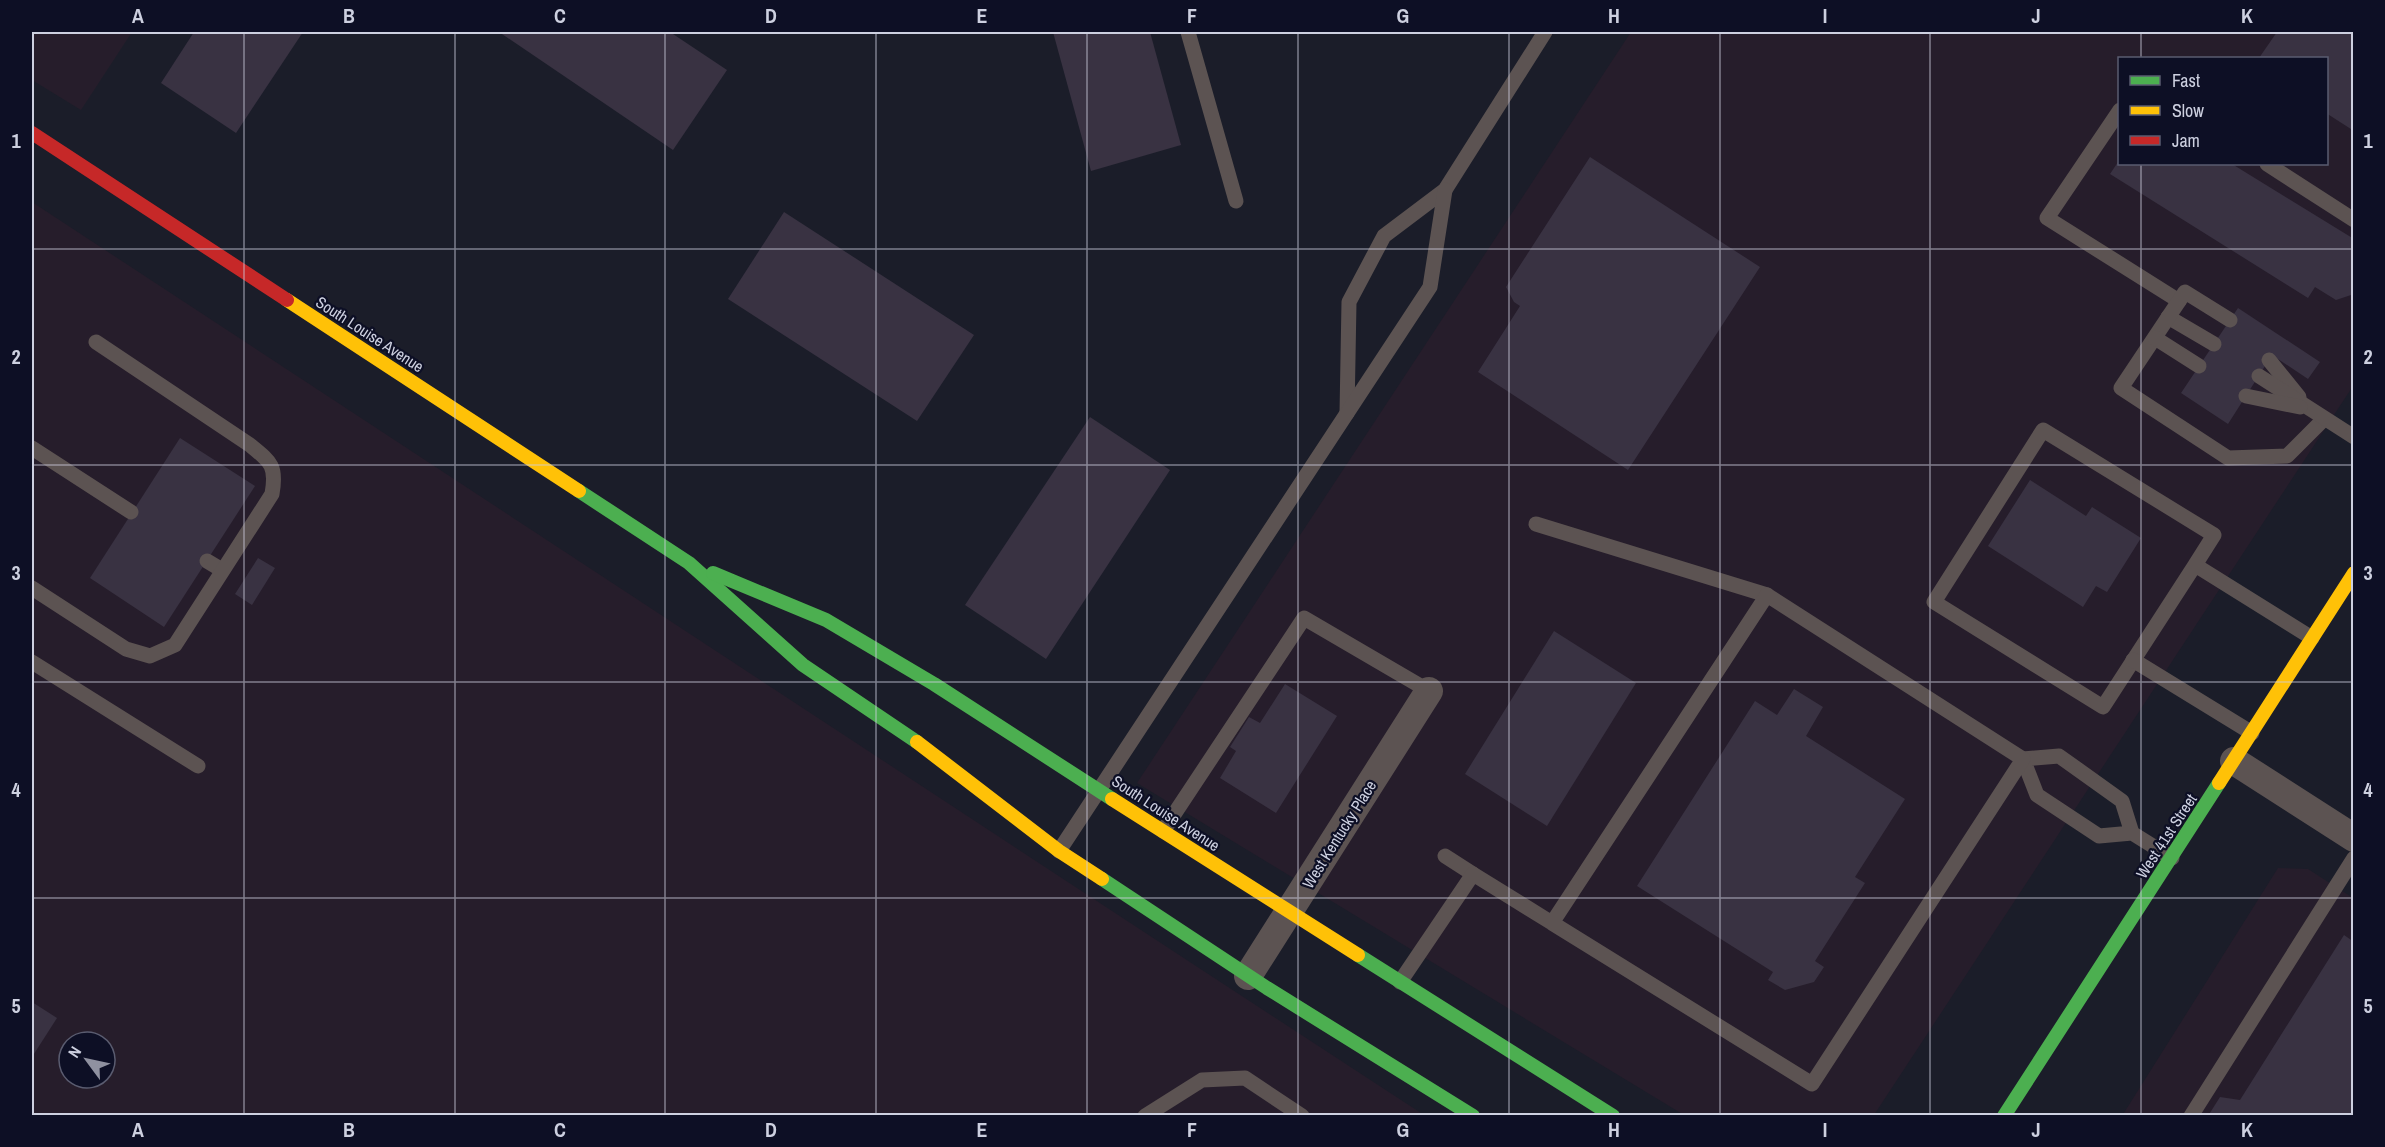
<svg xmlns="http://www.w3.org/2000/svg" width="2385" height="1147" font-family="'Archivo Narrow',sans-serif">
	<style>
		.commercial { fill: #261d2b; fill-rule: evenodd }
		.building { fill: #393242 }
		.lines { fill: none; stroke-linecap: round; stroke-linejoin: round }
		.lane { stroke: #5c5352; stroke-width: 15 }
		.street { stroke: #5c5352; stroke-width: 28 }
		.fast { stroke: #4caf50; stroke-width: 14 }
		.slow { stroke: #ffc107; stroke-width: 14 }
		.jam { stroke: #c62828; stroke-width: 14 }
		.grid { fill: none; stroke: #cdd0e0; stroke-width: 1.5; stroke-opacity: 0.55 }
		.labels { text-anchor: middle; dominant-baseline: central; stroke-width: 4.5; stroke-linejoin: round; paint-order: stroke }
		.street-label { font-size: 16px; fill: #cdd0e0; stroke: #0d0f25 }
		.neatline { fill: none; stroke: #cdd0e0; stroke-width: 2 }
		.grid-label { font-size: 20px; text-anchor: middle; font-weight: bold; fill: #cdd0e0 }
	</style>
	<rect width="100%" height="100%" fill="#1b1d29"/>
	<g class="commercial">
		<path d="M32,32H132L81,110L32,80Z"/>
		<path d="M1631,32H2353V386L1874,1115H1684L1137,783ZM2120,58H2326V164H2120Z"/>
		<path d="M32,202L1199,968L1424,1115H32ZM69,1042H105V1078H69Z"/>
		<path d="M2278,868L2308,869L2353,898V1115L2122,1116Z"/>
	</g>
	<g class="building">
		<path d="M194,32H303L236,133L161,83Z"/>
		<path d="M499,32H670L727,70L673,150Z"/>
		<path d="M1053,32H1150L1181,145L1091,171Z"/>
		<path d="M2277,32H2354V131L2326,113V58H2259Z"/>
		<path d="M1590,157L1760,267L1628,470L1478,372L1520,306L1514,302L1506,287Z"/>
		<path d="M2120,159V164H2232L2354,239V294L2336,300L2315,287L2308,298L2110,174Z"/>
		<path d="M784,212L974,335L917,421L728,299Z"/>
		<path d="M2238,308L2320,362L2308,379L2272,355L2228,424L2181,393Z"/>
		<path d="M1090,417L1170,470L1046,659L965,605Z"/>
		<path d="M180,438L255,486L164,627L90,578Z"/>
		<path d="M2030,480L2086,516L2092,507L2141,538L2107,592L2096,586L2083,607L1988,546Z"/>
		<path d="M258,558L275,568L252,605L235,594Z"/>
		<path d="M1554,631L1636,683L1547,826L1465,774Z"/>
		<path d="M1285,684L1337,716L1276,813L1220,778L1236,751L1230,747L1249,717L1260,723Z"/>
		<path d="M1794,689L1823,707L1806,736L1905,799L1855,877L1865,883L1815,961L1824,967L1814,982L1785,990L1768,980L1773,972L1637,886L1755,701L1777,715Z"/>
		<path d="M2344,935L2354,942V1116H2208L2220,1097L2240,1100Z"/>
		<path d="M32,1002L57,1018L32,1057Z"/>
	</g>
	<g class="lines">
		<g class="lane">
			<path d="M1188,32L1236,201"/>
			<path d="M2120,110L2047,218L2179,301"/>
			<path d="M2267,164L2354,220"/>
			<path d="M2168,317L2214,344"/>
			<path d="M2230,320L2185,292L2121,388L2228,458L2287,456L2324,419"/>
			<path d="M2155,338L2199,366"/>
			<path d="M2269,360L2299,397"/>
			<path d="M2259,376L2354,437"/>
			<path d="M2246,396L2300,407"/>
			<path d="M1347,413L1349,302L1384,236L1445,190L1545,32"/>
			<path d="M32,448L131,512"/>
			<path d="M1536,524L1767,595"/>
			<path d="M207,561L222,570"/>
			<path d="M2195,565L2103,707L1934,602L2043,430L2214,535L2195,565L2312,638"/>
			<path d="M32,588L126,649L150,656L175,645L272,494C277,466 271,462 250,445L96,342"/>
			<path d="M2133,660L2252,733"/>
			<path d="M32,662L198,766"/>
			<path d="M1163,831L1304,618L1429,691"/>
			<path d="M2132,833L2122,801L2059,756L2023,759L2037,795L2099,836L2132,833L2172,858"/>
			<path d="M1059,851L1430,287L1445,190"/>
			<path d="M1445,856L1473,874"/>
			<path d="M1400,982L1473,874L1552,923L1767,595L2023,759L1812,1084L1552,923"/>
			<path d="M1145,1116L1202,1080L1245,1078L1302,1116"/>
			<path d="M2191,1116L2354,858"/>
		</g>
		<g class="street">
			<path d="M2234,761L2354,838"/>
			<path d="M1248,976L1429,691"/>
		</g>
		<g class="fast">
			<path d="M579,491L689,563L803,665L917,742"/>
			<path d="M713,573L826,620L934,684L1112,799"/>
			<path d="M1102,879L1267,988L1473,1116"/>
			<path d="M1358,955L1613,1116"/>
			<path d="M2004,1116L2219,783"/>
		</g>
		<g class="slow">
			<path d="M287,300L579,491"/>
			<path d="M917,742L1059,851L1102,879"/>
			<path d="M2219,783L2354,573"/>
			<path d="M1112,799L1358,955"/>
		</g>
		<path class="jam" d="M32,133L287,300"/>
	</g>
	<path class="grid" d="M244,32V1116M455,32V1116M665,32V1116M876,32V1116M1087,32V1116M1298,32V1116M1509,32V1116M1720,32V1116M1930,32V1116M2141,32V58M2141,164V1116M32,249H2354M32,465H2354M32,682H2354M32,898H2354"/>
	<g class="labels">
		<g class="street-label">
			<text transform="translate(370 334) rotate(33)">South Louise Avenue</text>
			<text transform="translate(1166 813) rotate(33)">South Louise Avenue</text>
			<text transform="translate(1339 834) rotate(-58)">West Kentucky Place</text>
			<text transform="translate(2166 836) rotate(-57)">West 41st Street</text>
		</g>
	</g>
	<rect width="2385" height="1147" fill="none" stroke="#0d0f25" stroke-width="66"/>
	<rect x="2118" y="57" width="210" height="108" fill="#0d0f25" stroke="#5a5c70" stroke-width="1.5"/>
	<rect x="2130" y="76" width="30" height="9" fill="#4caf50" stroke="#5a5c70" stroke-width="1.5"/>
	<text x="2172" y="87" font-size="18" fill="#cdd0e0">Fast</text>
	<rect x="2130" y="106" width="30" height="9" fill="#ffc107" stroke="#5a5c70" stroke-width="1.5"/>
	<text x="2172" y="117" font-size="18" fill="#cdd0e0">Slow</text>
	<rect x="2130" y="136" width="30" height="9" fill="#c62828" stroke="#5a5c70" stroke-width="1.5"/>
	<text x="2172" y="147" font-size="18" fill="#cdd0e0">Jam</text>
	<g transform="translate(87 1060) rotate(303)"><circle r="28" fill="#0d0f25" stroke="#5a5c70" stroke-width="1.5"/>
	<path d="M0-4.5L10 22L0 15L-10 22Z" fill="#8f91a0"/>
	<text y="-9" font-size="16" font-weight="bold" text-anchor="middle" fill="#cdd0e0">N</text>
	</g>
	<rect x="33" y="33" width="2319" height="1081" class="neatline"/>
	<g class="grid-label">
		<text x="138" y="23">A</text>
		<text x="349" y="23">B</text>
		<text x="560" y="23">C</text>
		<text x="771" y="23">D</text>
		<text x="982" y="23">E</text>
		<text x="1192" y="23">F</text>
		<text x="1403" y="23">G</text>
		<text x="1614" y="23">H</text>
		<text x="1825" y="23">I</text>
		<text x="2036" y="23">J</text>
		<text x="2247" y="23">K</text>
		<text x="16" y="148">1</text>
		<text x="2368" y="148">1</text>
		<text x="16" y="364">2</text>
		<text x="2368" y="364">2</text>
		<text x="16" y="580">3</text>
		<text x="2368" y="580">3</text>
		<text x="16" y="797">4</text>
		<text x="2368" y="797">4</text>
		<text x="16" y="1013">5</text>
		<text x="2368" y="1013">5</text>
		<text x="138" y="1137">A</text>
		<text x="349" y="1137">B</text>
		<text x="560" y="1137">C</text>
		<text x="771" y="1137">D</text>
		<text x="982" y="1137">E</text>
		<text x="1192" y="1137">F</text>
		<text x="1403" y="1137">G</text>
		<text x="1614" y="1137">H</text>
		<text x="1825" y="1137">I</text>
		<text x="2036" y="1137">J</text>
		<text x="2247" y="1137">K</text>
	</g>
</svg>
